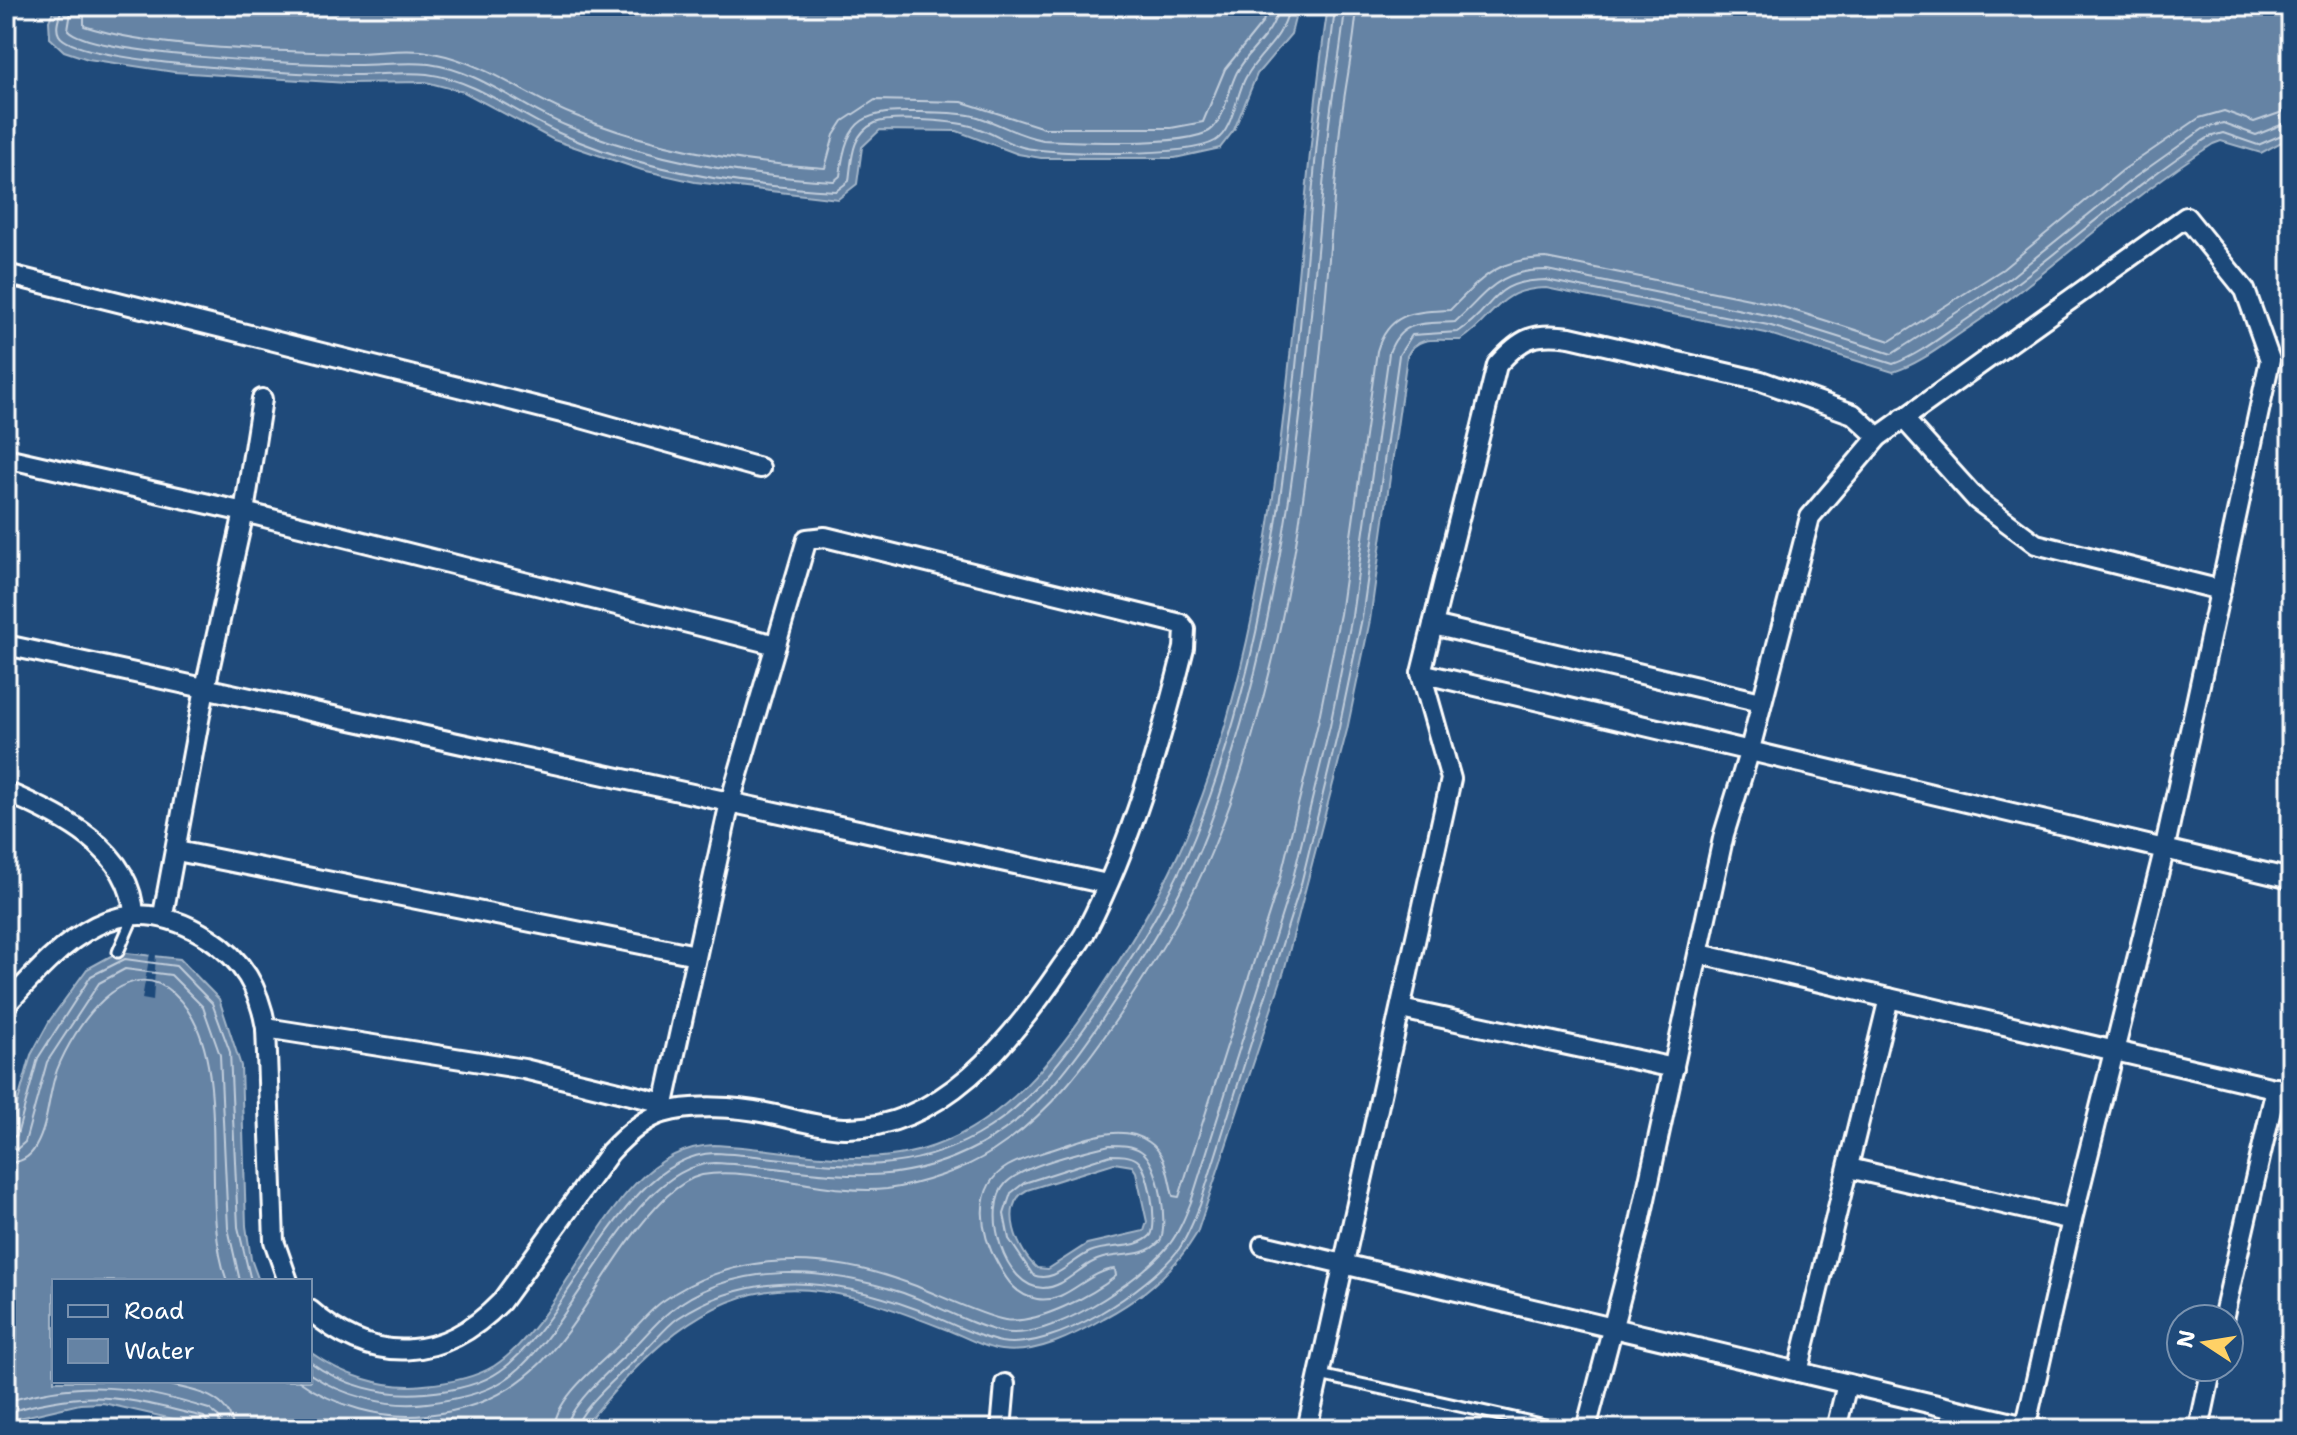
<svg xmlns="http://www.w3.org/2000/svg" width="2297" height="1435" font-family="'Shantell Sans',sans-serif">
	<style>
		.water { fill: #6583a4; stroke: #a3b5c8; stroke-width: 2; fill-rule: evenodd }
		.pier { fill: #1f4a7a }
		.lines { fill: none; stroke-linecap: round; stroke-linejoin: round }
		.shore { stroke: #c1cddb; stroke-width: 2 }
		.lane-casing { stroke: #fff; stroke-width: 15 }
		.street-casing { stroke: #fff; stroke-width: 24 }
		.lane { stroke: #1f4a7a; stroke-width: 9 }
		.street { stroke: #1f4a7a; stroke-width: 18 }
	</style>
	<rect width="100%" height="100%" fill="#1f4a7a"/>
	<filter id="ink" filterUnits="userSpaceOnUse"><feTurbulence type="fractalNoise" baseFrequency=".0125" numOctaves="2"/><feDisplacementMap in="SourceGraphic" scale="16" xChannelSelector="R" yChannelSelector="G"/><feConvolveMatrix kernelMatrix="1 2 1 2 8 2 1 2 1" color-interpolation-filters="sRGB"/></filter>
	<g filter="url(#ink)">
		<g class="water">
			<path d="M55,6H1298L1291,34L1257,74L1234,130L1220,148L1175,158H1041L1018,154L957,131L880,130L862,147L857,184L838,199L695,182L642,170L554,140L464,92L426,82L347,83L174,72L88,59L64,51L50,38L49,21Z"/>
			<path d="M1328,6H2291V137L2261,153L2221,141L2213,144C2126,199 2052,272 1967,329C1944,344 1920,364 1893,372L1766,333L1546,288C1496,289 1496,317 1461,340C1439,341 1417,334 1407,356L1370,620L1347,730L1284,971L1197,1233C1175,1270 1142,1298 1104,1318C1075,1335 1036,1355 1001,1350C984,1348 966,1337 950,1331C894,1309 829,1282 768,1291C688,1303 631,1370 582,1429H217L103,1403L80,1404L6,1421V1144L31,1055L50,1020L87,969L118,952L180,959L219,999L241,1066L246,1226L251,1259L259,1281H54V1381H310V1352C342,1375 385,1390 424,1385C447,1383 474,1378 494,1366C574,1314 608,1148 714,1145C789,1148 861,1172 934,1146C1006,1120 1054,1059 1095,998C1129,947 1162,893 1186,837C1293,583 1288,276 1328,6ZM1114,1163L1132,1166L1136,1172L1147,1222L1144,1231L1087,1244L1048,1269L1037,1268C1018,1252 998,1205 1027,1190Z"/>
		</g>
		<path class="pier" d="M150,953L156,954L153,1001L142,999Z"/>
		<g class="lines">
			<g class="shore">
				<path d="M62,6C61,15 54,26 59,35C75,64 308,74 349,75C374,76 402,71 427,74C476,80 515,113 559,133C643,172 744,186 836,191L849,181C852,159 851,134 875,123C891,116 960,121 977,128C993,133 1006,143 1022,147C1054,155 1188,157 1215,141C1233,131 1236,94 1246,77C1264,46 1280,45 1290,6"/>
				<path d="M72,6L68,30C94,56 304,64 349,65C375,66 403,61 429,64C481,71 520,107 567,126C651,160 743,176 834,181L840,176C847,115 865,111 922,112C941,113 960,112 978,117C1001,124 1019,136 1043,140C1073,141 1196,148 1213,128C1226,115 1228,89 1237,72C1252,45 1272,38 1279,6"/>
				<path d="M84,6V26C154,49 273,51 349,53C375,54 407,47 433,53C485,63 523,94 571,114C650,147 739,163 825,168L834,135L843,121L875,100L962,102L1044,128H1171L1203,122L1225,69L1263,22L1267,6"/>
				<path d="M6,1141L17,1135L38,1058L91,976L125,959L176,966L212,1003L230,1052L238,1227L251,1281"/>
				<path d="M1110,1145C1121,1145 1132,1145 1141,1151C1159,1162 1169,1223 1160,1241C1145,1258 1123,1253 1103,1258C1081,1263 1066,1288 1043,1288C1004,1288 981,1209 1006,1183C1024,1165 1085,1151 1110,1145Z"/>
				<path d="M6,1151L17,1149L25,1142L47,1062L99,983L125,969L171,975L203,1007L220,1055L228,1228L240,1281"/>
				<path d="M1111,1155C1120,1155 1130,1155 1137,1160C1149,1169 1158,1222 1151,1235C1136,1251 1109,1243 1090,1252C1071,1260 1055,1284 1033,1275L1009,1239L1004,1214L1011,1193L1024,1183Z"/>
				<path d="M6,1163C19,1163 30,1158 36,1146C49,1123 48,1094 57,1070C73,1029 125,949 174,994C239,1054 196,1197 227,1281"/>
				<path d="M310,1362C341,1385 386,1397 425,1393C450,1391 479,1386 500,1371C572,1320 622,1155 715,1153C809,1157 888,1186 977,1135C1031,1105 1070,1050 1104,1000C1138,948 1172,894 1195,836C1284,614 1295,368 1318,132C1322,90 1332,48 1335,6"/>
				<path d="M310,1374C343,1396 388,1408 427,1403C452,1400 481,1395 503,1381C575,1335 628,1165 715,1163C815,1167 883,1197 980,1145C1037,1115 1079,1055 1113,1003C1140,963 1165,922 1186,879C1208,837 1222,790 1235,745C1296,546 1308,339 1328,133C1332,91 1342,49 1345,6"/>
				<path d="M149,1381C179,1388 231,1390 233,1429"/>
				<path d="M299,1381C334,1406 383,1420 426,1415C567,1402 581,1280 667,1196C677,1187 689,1178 702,1175C755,1166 827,1196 887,1189C922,1184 964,1170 993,1151C1049,1115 1088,1062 1124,1008C1158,957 1191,903 1214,846C1305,624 1319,375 1339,139C1343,94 1354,50 1357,6"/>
				<path d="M6,1402C84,1378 133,1386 209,1409L218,1416L221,1429"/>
				<path d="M6,1413C88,1387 124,1397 204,1417L211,1429"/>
				<path d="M554,1429C555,1399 595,1368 616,1348C631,1334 646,1313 663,1301C737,1249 827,1253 908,1283C933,1292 982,1316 1005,1320C1036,1325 1093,1295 1116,1276L1115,1269C1086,1271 1068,1304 1037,1299C1017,1296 1007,1281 998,1264C980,1234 972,1187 1008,1166C1024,1157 1043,1153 1060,1147C1088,1138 1122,1123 1149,1142C1167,1154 1168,1177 1173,1196L1179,1197L1280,879L1318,723L1340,614L1377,351C1389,311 1415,312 1450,310C1483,277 1496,259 1546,258L1774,304L1890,341L2003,269L2123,170L2199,118L2224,111L2254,122L2291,109"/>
				<path d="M566,1429C568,1406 613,1367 630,1351C643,1339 655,1323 669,1312C735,1259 825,1268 900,1292C934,1303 967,1324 1002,1332C1050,1342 1140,1281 1169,1245C1179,1232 1185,1217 1191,1202L1292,882L1330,726L1352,616L1389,353C1401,319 1424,324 1455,322C1489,291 1497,270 1547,270L1771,316L1892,354L2010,278L2131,180L2203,129L2223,123L2256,135L2291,121"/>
				<path d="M576,1429C578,1410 624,1371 639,1356C652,1345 664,1328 678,1318C752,1268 836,1279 916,1309C941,1318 975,1337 1001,1342C1055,1351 1148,1290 1179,1249C1188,1236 1194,1220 1200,1205L1301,884L1339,728L1362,618L1399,355L1412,335L1458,332C1497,307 1489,281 1546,280L1768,325L1893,364C1919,355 1943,335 1966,320C2050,263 2123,191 2209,137L2223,133L2258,145L2291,131"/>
			</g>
			<g class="lane-casing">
				<g id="lane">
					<path d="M118,952L134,915"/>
					<path d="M1320,1375L1563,1429"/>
				</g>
			</g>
			<g class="street-casing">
				<g id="street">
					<path d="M6,274L574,416L760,468"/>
					<path d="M1903,418L1977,500L2036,544L2221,590"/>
					<path d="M6,458L244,512L776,645"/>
					<path d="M1433,625L1761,702"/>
					<path d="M6,645L1107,884"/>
					<path d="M1421,673L2291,879"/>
					<path d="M6,792C61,815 131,849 134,915"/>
					<path d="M177,851L696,955"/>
					<path d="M163,915L205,688L244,512L262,399"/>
					<path d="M1700,954L2291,1092"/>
					<path d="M6,1005C65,940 119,881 209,938C243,960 259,988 266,1028L274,1241L288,1281"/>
					<path d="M1401,1009L1674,1068"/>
					<path d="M266,1028L524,1069L664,1103"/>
					<path d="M1849,1168L2072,1220"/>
					<path d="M1263,1245L2034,1428"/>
					<path d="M310,1310C373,1366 443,1362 501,1302L610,1152C624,1137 643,1119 663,1113C692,1104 737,1107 766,1113C792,1118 817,1127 844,1128C940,1130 1011,1041 1060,969C1069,956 1080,944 1087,929C1132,841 1160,744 1184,648L1185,629L1181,624L825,537L807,539L730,802L662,1113"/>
					<path d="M2223,1319L2276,1088"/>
					<path d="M1798,1372L1889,998"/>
					<path d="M1001,1429L1005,1384"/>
					<path d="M1307,1429L1451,779L1421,673L1497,365C1521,338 1533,332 1570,337L1761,381L1853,414L1878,437"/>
					<path d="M1586,1429L1639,1227L1724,834L1749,753L1810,517L1878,437L2186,217L2245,290L2270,360L2164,851L2072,1220L2025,1429"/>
					<path d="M1836,1429L1847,1384"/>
					<path d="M2199,1429L2212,1367"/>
				</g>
			</g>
			<use href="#lane" class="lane"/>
			<use href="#street" class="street"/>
		</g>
	</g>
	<rect width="2297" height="1435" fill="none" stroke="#1f4a7a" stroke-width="32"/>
	<rect x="16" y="16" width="2265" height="1403" fill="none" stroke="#fff" stroke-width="3" filter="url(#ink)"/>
	<rect x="52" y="1279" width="260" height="104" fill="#1f4a7a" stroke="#7992af" stroke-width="2"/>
	<rect x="68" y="1305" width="40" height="12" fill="#1f4a7a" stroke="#7992af" stroke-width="2"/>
	<text x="124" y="1319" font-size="24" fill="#ffffff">Road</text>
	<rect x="68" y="1339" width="40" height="24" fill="#6583a4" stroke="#7992af" stroke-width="2"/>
	<text x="124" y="1359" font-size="24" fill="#ffffff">Water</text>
	<g transform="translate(2205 1343) rotate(282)"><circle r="38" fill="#1f4a7a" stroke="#7992af" stroke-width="2"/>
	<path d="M0-6L14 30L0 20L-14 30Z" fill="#ffd166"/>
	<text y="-12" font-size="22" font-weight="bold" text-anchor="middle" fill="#ffffff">N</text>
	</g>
</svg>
